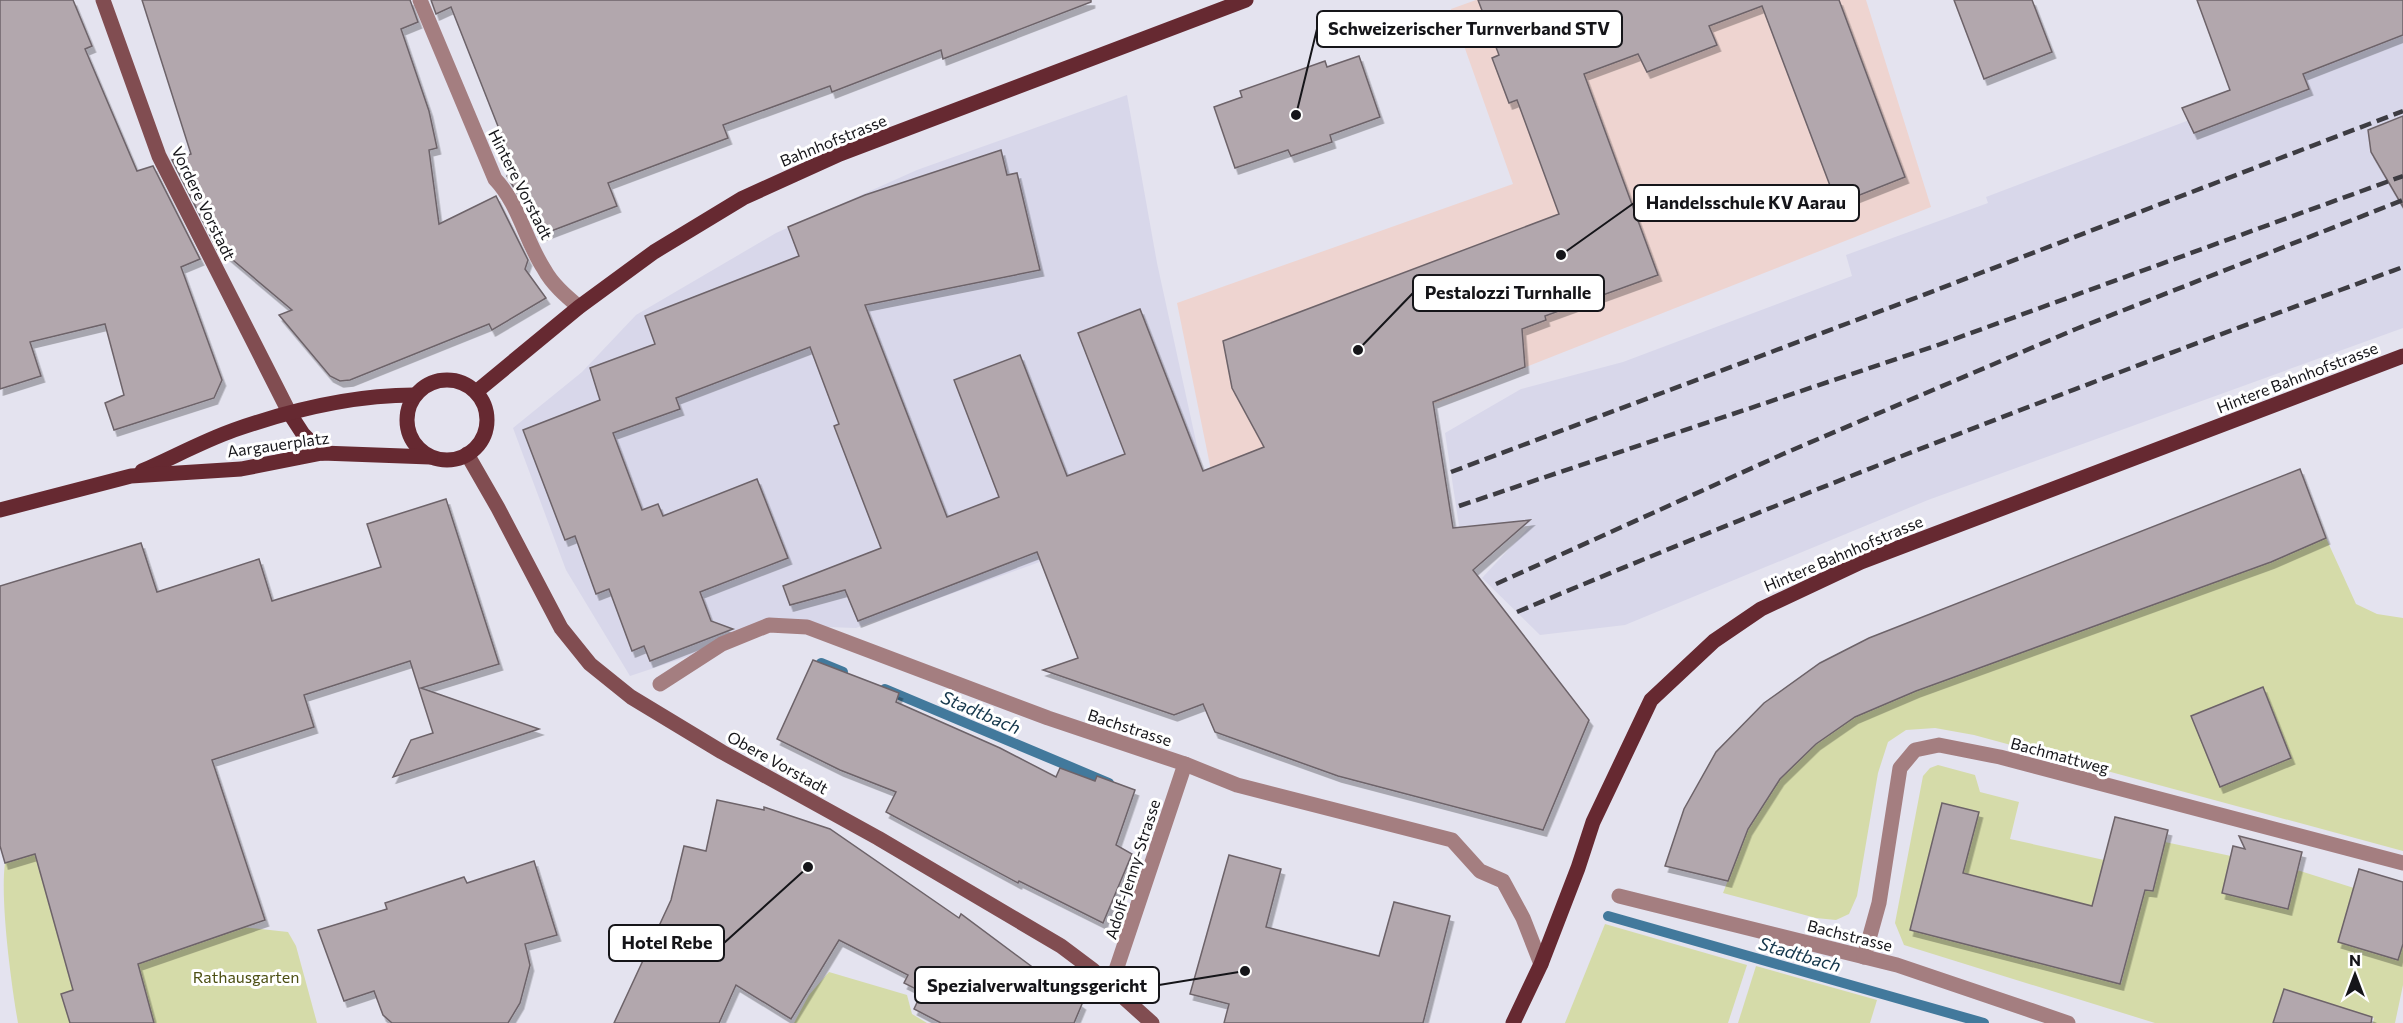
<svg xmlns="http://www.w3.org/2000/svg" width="2403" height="1023" font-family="Commissioner,sans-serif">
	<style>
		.built { fill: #d8d7ea }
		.education { fill: #eed4d0 }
		.green { fill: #d5dba9; fill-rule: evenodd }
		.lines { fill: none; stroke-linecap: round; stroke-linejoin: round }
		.stream { stroke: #42799c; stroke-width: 10 }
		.building { fill: #b2a7ad; stroke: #6d6369; stroke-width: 1.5; filter: url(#shadow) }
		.street { stroke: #a47e80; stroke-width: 15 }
		.secondary { stroke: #814d51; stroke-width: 15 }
		.primary { stroke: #662931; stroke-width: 15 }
		.rail { stroke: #3d3c42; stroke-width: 4.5; stroke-dasharray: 12 6; stroke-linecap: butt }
		.labels { text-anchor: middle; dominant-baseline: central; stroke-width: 6; stroke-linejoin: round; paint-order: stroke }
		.street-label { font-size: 16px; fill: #151519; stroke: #fff }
		.park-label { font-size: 16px; fill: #4c4f13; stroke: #fff }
		.water-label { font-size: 18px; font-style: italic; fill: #13354a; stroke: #fff }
		.leader { fill: none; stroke: #151519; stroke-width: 2 }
		.callout-dot { fill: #151519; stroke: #fff; stroke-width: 2 }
		.callout { fill: #fff; stroke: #151519; stroke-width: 2 }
		.callout-label { font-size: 18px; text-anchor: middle; font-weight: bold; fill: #151519 }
	</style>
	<defs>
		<filter id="shadow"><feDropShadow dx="3.5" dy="6" stdDeviation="0" flood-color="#0004"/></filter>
	</defs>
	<rect width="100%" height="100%" fill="#e4e3ef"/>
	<g class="built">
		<path d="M2297,0H2403V328L1928,500L1625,625L1540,635L1482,578L1531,525L1461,539L1445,433L1521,389L1623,362L1852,276L1846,255L1988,203L1986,197L2303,77L2276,7Z"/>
		<path d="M1127,95L1157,263L1209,501L856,628L769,625L714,648L630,676L566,570L513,428L582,372L636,315L776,233L917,170Z"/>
	</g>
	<path class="education" d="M1476,0H1866L1931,207L1215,490L1177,303L1513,184L1451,9Z"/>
	<g class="green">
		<path d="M2326,538L2356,604L2377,614L2403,618V851L1974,735L1935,728L1906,730L1888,742L1878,773L1857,896L1849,914L1836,920L1816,918L1723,893L1748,829L1780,779L1816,744L1855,717L1916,691Z"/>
		<path d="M1938,765L1975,775L1980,792L2019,802L2010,839L2104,860L2100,878L2153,891L2165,842L2231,856L2222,893L2287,909L2297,870L2354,888L2338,942L2398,960L2403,944V985L2395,1023H2373L2374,1018L2285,989L2273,1023H2155L1904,945L1895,923L1923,776L1930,768ZM1942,803L1978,812L1963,873L2137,918L2121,984L1910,930Z"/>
		<path d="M35,854L73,990L61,994L70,1023H18C11,982 0,900 5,863Z"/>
		<path d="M1605,924L1747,965L1728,1023H1565Z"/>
		<path d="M242,927L288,932L296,946L317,1023H154L138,964Z"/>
		<path d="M1756,966L1877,1000L1870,1023H1738Z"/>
		<path d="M829,972L907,995L912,1014L927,1023H794L809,995Z"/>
	</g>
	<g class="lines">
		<g class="stream">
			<path d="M821,663L843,672"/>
			<path d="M885,689L1109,783"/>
			<path d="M1608,916L1984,1023"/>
		</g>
	</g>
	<g class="building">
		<path d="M0,0H73L92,46L85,49L137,171L153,166L200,259L181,267L222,380L214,398L114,430L105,403L124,395L105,324L30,342L41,376L0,389Z"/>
		<path d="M142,0H410L418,22L401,29L429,111L437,148L429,150L439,224L496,196L528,260L525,269L546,298L492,330L489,324L350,380L340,381L330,376L279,315L292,310L221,250L218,251L172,160L191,154Z"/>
		<path d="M431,0H1091V2L943,59L941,50L832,92L830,86L723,125L728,138L608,183L617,206L538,236L525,206L507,176L516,172L451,7L436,14Z"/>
		<path d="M1478,0H1839L1905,177L1837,204L1762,6L1709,26L1717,45L1647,72L1638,54L1584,74L1658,275L1545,316L1546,320L1522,329L1525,367L1433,402L1453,528L1530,520L1473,570L1589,720L1543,830L1338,776L1215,732L1203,704L1174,715L1043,670L1078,658L1037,552L858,621L845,590L790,605L783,586L881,548L834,426L839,424L810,347L676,398L680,409L613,433L642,510L658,504L663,516L757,479L788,558L700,592L711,621L733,629L650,661L644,646L632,651L609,589L596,594L575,536L565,540L523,430L600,400L590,368L655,344L645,316L799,256L788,227L865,195L1001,150L1007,175L1017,173L1040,270L865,305L947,517L999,497L954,380L1020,355L1067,476L1125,454L1078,333L1140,309L1203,471L1264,447L1232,388L1223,341L1559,214L1517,100L1509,103L1492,58L1499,55Z"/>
		<path d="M1954,0H2032L2052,52L1984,79Z"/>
		<path d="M2197,0H2403V35L2303,74L2309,89L2194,133L2182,108L2230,90Z"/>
		<path d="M1359,56L1380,117L1330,135L1332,142L1291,156L1288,150L1235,168L1214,107L1242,97L1240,91L1325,61L1327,67Z"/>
		<path d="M2403,116V207L2371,152L2368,130Z"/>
		<path d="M2300,469L2326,538L2271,562L1916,691L1855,717L1816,744L1780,779L1748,829L1728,881L1665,866L1684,809L1716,752L1764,703L1820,663L1869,638Z"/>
		<path d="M446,499L499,664L421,688L539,729L393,777L411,740L433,733L410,661L304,695L314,727L212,760L265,920L138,964L154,1023H70L61,994L73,990L35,854L5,863L0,846V586L141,543L157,592L259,559L272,601L381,567L367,524Z"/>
		<path d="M813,660L899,693L896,702L1000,748L1056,777L1060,768L1095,781L1097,776L1135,790L1116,845L1132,854L1103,923L1019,881L1018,883L886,812L896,792L840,770L777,739Z"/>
		<path d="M2263,687L2291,758L2220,787L2191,716Z"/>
		<path d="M717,800L764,810V807L830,829L959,918L961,914L1082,1004L1074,1023H941L914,1009L922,992L904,983L908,975L839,940L791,1019L736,985L719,1023H614L671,900L684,846L706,851Z"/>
		<path d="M1942,803L1979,812L1963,873L2092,906L2115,817L2168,830L2153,891L2145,890L2120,984L1910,930Z"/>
		<path d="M2239,836L2302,852L2288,909L2222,893L2233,846L2245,849Z"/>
		<path d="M1229,855L1281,869L1266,927L1379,956L1394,902L1450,916L1423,1023H1224L1229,1004L1190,994Z"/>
		<path d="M534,861L557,935L525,944L530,965L520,1003L508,1023H392L383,1015L374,991L344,1001L318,930L387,909L385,903L464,877L467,883Z"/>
		<path d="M2359,869L2403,882V944L2398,960L2338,942Z"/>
		<path d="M2284,989L2372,1017L2371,1023H2273Z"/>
	</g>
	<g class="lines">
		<g class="street">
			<path d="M420,0L495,179C519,204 525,240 544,269C552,284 566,296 579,307"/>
			<path d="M660,684L722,644L769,625L807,627L1048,718L1185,764L1237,785L1452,840L1480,871L1503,881L1523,918L1541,964"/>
			<path d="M1619,896L1897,965L2068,1023"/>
			<path d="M1864,957L1879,903L1900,768L1915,750L1939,745L2000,757L2403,863"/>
			<path d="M1111,985L1185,764"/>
		</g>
		<g class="secondary">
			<path d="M103,0L159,156L290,414"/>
			<path d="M467,454L498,508L561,628L590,664L631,697L722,752L878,838L1061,946L1093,970L1152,1023"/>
		</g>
		<g class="primary">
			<circle cx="447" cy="420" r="40"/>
			<path d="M476,392L579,307L654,252L743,198L840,154L1246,0"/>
			<path d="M290,414L303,434L322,453"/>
			<path d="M142,471C172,458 203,441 234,430C291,410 354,395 414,395"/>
			<path d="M0,510L131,476L241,469L322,453L430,457"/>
			<path d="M1513,1023L1541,964L1578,868L1593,822L1651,700L1714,641L1761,609L1861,562L2403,356"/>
		</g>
		<g class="rail">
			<path d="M1451,472L1918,297L2403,111"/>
			<path d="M1459,506L1938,345L2403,176"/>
			<path d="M1496,584L1783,454L2076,329L2403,200"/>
			<path d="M1517,612C1809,489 2105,376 2403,267"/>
		</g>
	</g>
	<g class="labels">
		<g class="street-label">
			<text transform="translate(833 140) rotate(-22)">Bahnhofstrasse</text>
			<text transform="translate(521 184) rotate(63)">Hintere Vorstadt</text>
			<text transform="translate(204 203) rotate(64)">Vordere Vorstadt</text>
			<text transform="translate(2297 377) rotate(-21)">Hintere Bahnhofstrasse</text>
			<text transform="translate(278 444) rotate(-8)">Aargauerplatz</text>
			<text transform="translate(1843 553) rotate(-23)">Hintere Bahnhofstrasse</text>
			<text transform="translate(1130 727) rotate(18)">Bachstrasse</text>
			<text transform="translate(2060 755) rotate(15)">Bachmattweg</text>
			<text transform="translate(778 762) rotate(29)">Obere Vorstadt</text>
			<text transform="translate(1132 869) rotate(-72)">Adolf-Jenny-Strasse</text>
			<text transform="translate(1850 935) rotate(14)">Bachstrasse</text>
		</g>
		<g class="park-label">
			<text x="246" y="976">Rathausgarten</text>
		</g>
		<g class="water-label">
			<text transform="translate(981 712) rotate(23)">Stadtbach</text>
			<text transform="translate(1800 954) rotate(16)">Stadtbach</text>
		</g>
	</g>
	<path class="leader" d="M1296 115L1317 29M1561 255L1634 203M1358 350L1413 293M808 867L724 943M1245 971L1159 985"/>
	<g class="callout-dot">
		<circle cx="1296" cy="115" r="6"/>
		<circle cx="1561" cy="255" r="6"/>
		<circle cx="1358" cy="350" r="6"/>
		<circle cx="808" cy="867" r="6"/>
		<circle cx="1245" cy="971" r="6"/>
	</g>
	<g class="callout">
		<rect x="1317" y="11" width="305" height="36" rx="6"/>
		<rect x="1634" y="185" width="225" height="36" rx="6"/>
		<rect x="1413" y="275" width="191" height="36" rx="6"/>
		<rect x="609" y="925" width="115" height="36" rx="6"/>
		<rect x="915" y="967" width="244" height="36" rx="6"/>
	</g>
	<g class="callout-label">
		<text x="1469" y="35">Schweizerischer Turnverband STV</text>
		<text x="1746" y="209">Handelsschule KV Aarau</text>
		<text x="1508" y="299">Pestalozzi Turnhalle</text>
		<text x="667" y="949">Hotel Rebe</text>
		<text x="1037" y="992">Spezialverwaltungsgericht</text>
	</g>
	<g transform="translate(2355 975)" stroke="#ffffff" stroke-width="4.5" paint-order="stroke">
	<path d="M0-4.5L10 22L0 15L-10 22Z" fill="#151519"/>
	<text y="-9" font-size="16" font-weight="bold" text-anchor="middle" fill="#151519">N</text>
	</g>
</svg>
